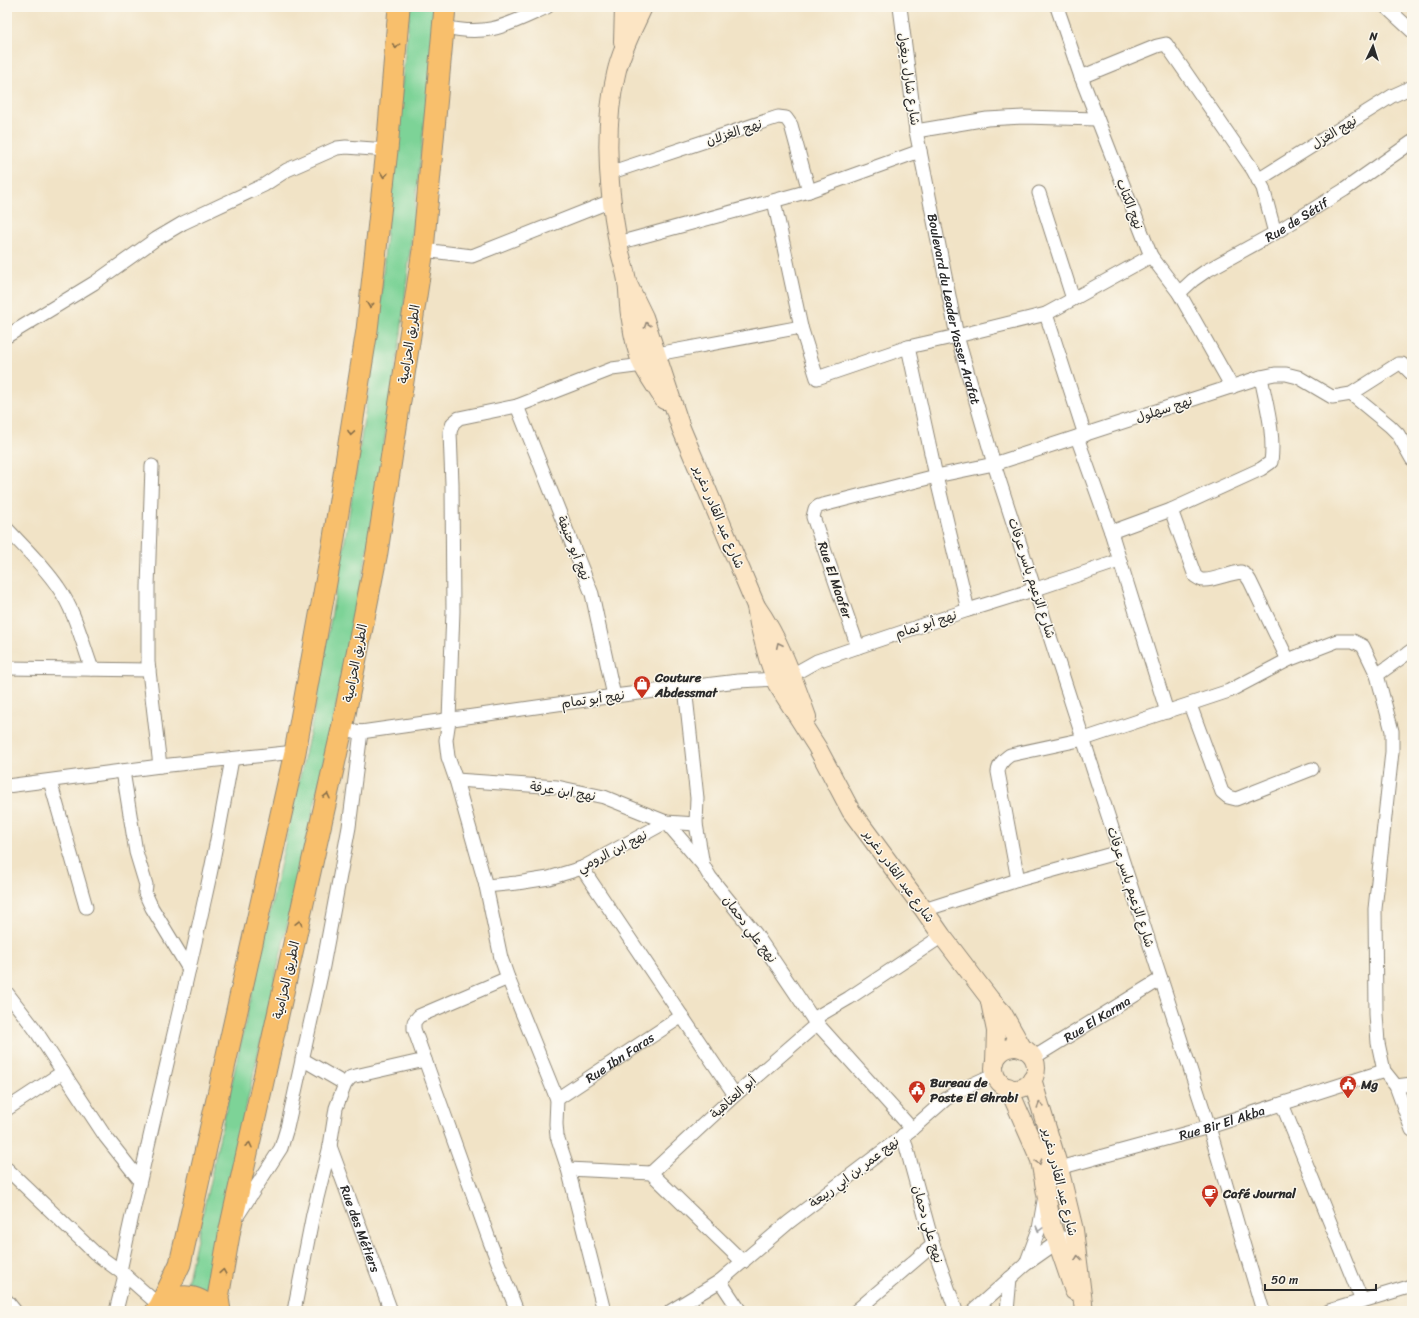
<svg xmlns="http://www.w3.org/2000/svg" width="1419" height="1318" font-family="Sriracha,'Playpen Sans Arabic',sans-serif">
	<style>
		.green { fill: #7dd397; stroke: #547f61 }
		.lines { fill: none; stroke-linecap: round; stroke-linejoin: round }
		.minor-casing { stroke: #8e8778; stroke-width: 15 }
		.secondary-casing { stroke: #8e8778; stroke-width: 20 }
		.trunk-casing { stroke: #8e8778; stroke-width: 23 }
		.minor { stroke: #fff; stroke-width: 13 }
		.secondary { stroke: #fce5c4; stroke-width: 18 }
		.trunk { stroke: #f8bf6c; stroke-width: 21 }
		.oneway { stroke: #876e48 }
		.oneway2 { stroke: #948878 }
		.oneway3 { stroke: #a0a0a0 }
		.labels { text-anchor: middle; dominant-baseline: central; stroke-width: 3; stroke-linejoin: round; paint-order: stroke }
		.street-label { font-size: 13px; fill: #2b2b2b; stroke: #fbf7ec }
		.poi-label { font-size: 13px; font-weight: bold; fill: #2b2b2b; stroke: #fbf7ec; text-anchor: start }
	</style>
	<rect width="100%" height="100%" fill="#fbf7ec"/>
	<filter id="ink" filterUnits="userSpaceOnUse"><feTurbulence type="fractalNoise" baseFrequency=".025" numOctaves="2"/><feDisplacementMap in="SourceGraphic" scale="8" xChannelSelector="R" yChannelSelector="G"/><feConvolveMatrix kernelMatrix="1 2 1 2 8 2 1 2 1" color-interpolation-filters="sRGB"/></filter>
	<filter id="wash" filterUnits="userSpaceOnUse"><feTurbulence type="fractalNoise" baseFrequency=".012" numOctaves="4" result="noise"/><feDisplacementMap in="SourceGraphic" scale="16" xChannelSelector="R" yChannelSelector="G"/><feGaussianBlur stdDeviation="0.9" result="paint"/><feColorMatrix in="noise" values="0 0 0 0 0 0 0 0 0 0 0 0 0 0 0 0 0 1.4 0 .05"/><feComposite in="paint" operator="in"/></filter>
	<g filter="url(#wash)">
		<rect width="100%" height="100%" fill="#f1e3c6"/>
		<path class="green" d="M410,7H437L401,334L368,548L332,727L224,1205L206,1292L186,1288L312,723L344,546L378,332L388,212Z"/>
	</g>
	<g filter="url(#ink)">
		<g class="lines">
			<g class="minor-casing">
				<g id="minor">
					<path id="s1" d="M900,7L916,131L957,336L994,464L1209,1127L1263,1311"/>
					<path d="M1057,7L1081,77L1151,256L1179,293L1232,387"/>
					<path d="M1386,7L1412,31"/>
					<path d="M444,27C489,37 507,25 547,7"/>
					<path d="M1081,77L1157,46L1166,44L1253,170L1263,188L1275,233"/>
					<path d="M916,131L987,119L1023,117L1097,119"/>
					<path d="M609,173L778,117L786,118L791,125L809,191"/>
					<path d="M1258,180L1392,96L1412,87"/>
					<path d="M1039,193L1073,299"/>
					<path d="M774,201L801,327L817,378L908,347"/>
					<path d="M618,243L809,191L920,151"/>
					<path d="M423,250L472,256L611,201"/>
					<path id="s2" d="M1179,293L1193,280L1206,271L1275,233L1344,190L1412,142"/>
					<path d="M1046,314L1085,435"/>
					<path d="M7,336L94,283L156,239L183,223L264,185L287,170L337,148L346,147L387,150"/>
					<path d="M1351,394L1390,426L1398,434L1412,459"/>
					<path d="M517,406L592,594L614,696"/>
					<path d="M1077,437L1111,532L1167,712"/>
					<path d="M152,466L148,587V662L160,766"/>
					<path d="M1171,510L1195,576C1198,578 1200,580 1203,580C1213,581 1229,573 1241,572L1246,575L1250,581L1288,660"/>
					<path d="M7,529C24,547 44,566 58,587C75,611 82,642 92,669"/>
					<path d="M1111,532L1171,510L1261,469L1271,462C1275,434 1266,404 1261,377"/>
					<path d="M968,610L936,476L908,347L957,336L1046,314L1151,256"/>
					<path d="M858,647L813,517L815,509L819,506L936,476L994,464L1261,377L1275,374H1286L1298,377L1332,397L1339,396L1351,394L1398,364H1402L1412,374"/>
					<path d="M7,668L149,670"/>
					<path d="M1377,675L1412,650"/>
					<path d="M685,687L697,798L696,824L703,865L710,877L755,933L813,1019L912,1129"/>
					<path d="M1190,705L1222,792L1228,797L1236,799L1312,769"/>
					<path d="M342,729L361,732L614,696L738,681L779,679L792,675L817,661L858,647L968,610L1036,589L1119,561"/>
					<path d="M123,771L136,852L146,885L145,893L152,908L189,969"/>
					<path d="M456,780L557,787L604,797L666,822L696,824"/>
					<path d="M50,781L86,907"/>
					<path d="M7,786L160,766L295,752"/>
					<path d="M666,822L703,865"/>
					<path d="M582,868L735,1095"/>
					<path d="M1018,880L998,772C999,764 1003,760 1010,755L1084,739L1229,691L1288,660L1337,641H1353L1363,646L1377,675L1392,731V752L1375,909L1376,1014L1378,1043L1384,1071L1396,1086L1412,1130"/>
					<path d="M486,886L517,883L549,878L582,868L666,822"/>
					<path d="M924,910L1018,880L1119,852"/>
					<path d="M7,993L34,1028L105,1136L139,1179"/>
					<path d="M813,1019L849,998L942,936"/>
					<path id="s3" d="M1033,1058L1161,979"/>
					<path d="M302,1059L345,1084"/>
					<path d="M425,1060L490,1242L517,1311"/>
					<path d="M1396,1086L1412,1084"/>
					<path id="s4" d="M557,1099L682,1016"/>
					<path d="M1282,1104L1362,1301"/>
					<path d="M7,1109L63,1072"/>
					<path d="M903,1135L933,1245L956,1311"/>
					<path id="s5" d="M330,1146L391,1311"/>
					<path id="s6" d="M1059,1168L1209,1127L1384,1071"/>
					<path d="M7,1169L95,1253L125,1275L160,1306"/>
					<path d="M568,1169L651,1173L743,1262"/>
					<path d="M651,1173L735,1095L818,1023"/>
					<path d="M238,1215L281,1148L287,1128L323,966L349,827L361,732"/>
					<path d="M1026,1264L1039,1229L1044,1201"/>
					<path d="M120,1271C146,1148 177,1025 204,902C215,855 223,807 232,759"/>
					<path d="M720,1281L740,1311"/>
					<path d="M7,1301L15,1311"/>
					<path d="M116,1311L125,1275"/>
					<path d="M294,1311L313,1214L330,1146L336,1108L345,1084L351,1077L425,1060L414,1029V1022L419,1016L508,978"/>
					<path d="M604,1311L568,1169L557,1136L556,1124L557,1099L508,978L501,958L486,886L456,780L448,757L446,740L449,720L453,611L452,484L450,432L453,423L459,418L517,406L612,369L643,365L651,361L657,354L801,327"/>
					<path d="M671,1311L720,1281L789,1222L912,1129L946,1099L960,1090L995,1074"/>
					<path d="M856,1311L933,1245"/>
					<path d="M973,1311L1026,1264L1063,1238"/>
					<path d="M1007,1311L1010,1278"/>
					<path d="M1329,1311L1412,1286"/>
				</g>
			</g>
			<g class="secondary-casing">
				<g id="secondary">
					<path d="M643,7C633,29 621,51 616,74C603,129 608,188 618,243C620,255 625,268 627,281C629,294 628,307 631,320C633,334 636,350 642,364C648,376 657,388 664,400"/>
					<path d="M623,42L624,7"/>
					<path d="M627,282L644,317L681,428L756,606C780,640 793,678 807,717"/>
					<path d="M756,606L759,624L768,658L777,684L817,747L851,811L924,910L942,936L990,999L1002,1012L1023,1049"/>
					<path d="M990,1002L996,1031L995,1062"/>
					<circle cx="1015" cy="1068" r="21"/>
					<path d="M1032,1079L1059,1168L1074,1230L1084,1311"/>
					<path d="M1008,1087L1040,1160L1052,1227L1074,1291"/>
				</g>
			</g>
			<g class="trunk-casing">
				<g id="trunk">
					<path d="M160,1306L180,1264L295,752L333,544L367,330L387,150L399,7"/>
					<path d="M156,1311C174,1291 197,1293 214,1311"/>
					<path d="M220,1311L218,1298L230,1229L342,729L377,552L423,250L445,7"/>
				</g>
			</g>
			<use href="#minor" class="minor"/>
			<use href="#secondary" class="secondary"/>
			<use href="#trunk" class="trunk"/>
		</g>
		<defs><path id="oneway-chevron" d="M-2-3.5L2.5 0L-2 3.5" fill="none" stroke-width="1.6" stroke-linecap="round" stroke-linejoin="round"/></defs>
		<g class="oneway">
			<use href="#oneway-chevron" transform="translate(396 46) rotate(93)"/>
			<use href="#oneway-chevron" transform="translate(384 175) rotate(96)"/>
			<use href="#oneway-chevron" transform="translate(370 305) rotate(96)"/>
			<use href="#oneway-chevron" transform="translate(351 433) rotate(99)"/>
			<use href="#oneway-chevron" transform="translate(327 796) rotate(-77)"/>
			<use href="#oneway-chevron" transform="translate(299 923) rotate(-77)"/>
			<use href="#oneway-chevron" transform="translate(249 1145) rotate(-77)"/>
			<use href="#oneway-chevron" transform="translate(223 1272) rotate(-81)"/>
		</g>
		<g class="oneway2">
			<use href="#oneway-chevron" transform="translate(647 325) rotate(-109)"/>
			<use href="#oneway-chevron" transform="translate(779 645) rotate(-115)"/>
			<use href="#oneway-chevron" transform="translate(1040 1105) rotate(-107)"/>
			<use href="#oneway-chevron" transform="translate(1039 1162) rotate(73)"/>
			<use href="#oneway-chevron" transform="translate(1078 1258) rotate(-97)"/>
		</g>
		<use class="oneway3" href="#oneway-chevron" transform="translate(1039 1229) rotate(105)"/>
	</g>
	<defs>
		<g id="shop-pin" transform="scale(0.9)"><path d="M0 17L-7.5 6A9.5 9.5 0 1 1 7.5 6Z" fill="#c8321e" stroke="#fbf7ec"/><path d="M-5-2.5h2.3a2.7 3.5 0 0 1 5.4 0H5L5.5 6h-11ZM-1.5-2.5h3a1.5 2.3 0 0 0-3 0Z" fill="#fff"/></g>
		<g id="civic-pin" transform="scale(0.9)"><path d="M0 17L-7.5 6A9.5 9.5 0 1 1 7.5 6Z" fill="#c8321e" stroke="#fbf7ec"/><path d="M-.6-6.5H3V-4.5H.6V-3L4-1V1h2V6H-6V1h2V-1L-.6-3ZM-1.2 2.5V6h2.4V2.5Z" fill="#fff"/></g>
		<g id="cafe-pin" transform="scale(0.9)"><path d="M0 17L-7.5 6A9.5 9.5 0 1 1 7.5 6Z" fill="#c8321e" stroke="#fbf7ec"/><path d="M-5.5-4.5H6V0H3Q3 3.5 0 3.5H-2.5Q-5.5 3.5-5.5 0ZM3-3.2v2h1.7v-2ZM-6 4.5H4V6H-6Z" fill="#fff"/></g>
	</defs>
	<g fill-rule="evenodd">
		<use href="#shop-pin" x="642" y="684"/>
		<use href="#civic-pin" x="1348" y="1084"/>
		<use href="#civic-pin" x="917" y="1089"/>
		<use href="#cafe-pin" x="1210" y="1193"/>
	</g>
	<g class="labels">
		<g class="street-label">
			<text transform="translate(909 79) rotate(82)">شارع شارل ديغول</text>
			<text transform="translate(734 132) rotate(-18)">نهج الغزلان</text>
			<text transform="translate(1334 132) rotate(-32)">نهج الغزل</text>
			<text transform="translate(1130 204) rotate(69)">نهج الكتاب</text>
			<text stroke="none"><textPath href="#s2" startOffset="139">Rue de Sétif</textPath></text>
			<text stroke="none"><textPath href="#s1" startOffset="307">Boulevard du Leader Yasser Arafat</textPath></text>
			<text transform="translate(409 344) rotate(-81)">الطريق الحزامية</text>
			<text transform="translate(1164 409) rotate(-18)">نهج سهلول</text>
			<text transform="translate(719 517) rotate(67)">شارع عبد القادر دغرير</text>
			<text transform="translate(574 548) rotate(68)">نهج أبو حنيفة</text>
			<text transform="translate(1032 578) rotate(72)">شارع الزعيم ياسر عرفات</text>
			<text transform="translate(835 580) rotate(71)">Rue El Maafer</text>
			<text transform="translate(926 624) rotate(-18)">نهج أبو تمام</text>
			<text transform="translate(355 663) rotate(-79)">الطريق الحزامية</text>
			<text transform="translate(593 699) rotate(-8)">نهج أبو تمام</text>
			<text transform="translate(563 791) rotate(9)">نهج ابن عرفة</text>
			<text transform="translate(612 851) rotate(-27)">نهج ابن الرومي</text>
			<text transform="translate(899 876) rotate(54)">شارع عبد القادر دغرير</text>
			<text transform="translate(1131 887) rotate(72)">شارع الزعيم ياسر عرفات</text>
			<text transform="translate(750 929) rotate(53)">نهج علي دحمان</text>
			<text transform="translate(286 980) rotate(-77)">الطريق الحزامية</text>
			<text stroke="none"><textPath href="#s3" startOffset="75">Rue El Karma</textPath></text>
			<text stroke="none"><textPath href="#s4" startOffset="75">Rue Ibn Faras</textPath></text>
			<text transform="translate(733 1097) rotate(-42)">أبو العتاهية</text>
			<text stroke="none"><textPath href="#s6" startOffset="169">Rue Bir El Akba</textPath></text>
			<text transform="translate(854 1172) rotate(-37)">نهج عمر بن ابي ربيعة</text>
			<text transform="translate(1060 1182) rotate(76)">شارع عبد القادر دغرير</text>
			<text transform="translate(928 1224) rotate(74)">نهج علي دحمان</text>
			<text stroke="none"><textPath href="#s5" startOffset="88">Rue des Métiers</textPath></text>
		</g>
		<g class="poi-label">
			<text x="655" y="677">Couture<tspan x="655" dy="15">Abdessmat</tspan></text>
			<text x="930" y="1082">Bureau de<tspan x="930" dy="15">Poste El Ghrabi</tspan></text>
			<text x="1361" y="1084">Mg</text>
			<text x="1223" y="1193">Café Journal</text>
		</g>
	</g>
	<rect width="1419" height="1318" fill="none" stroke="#fbf7ec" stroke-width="24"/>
	<g transform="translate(1373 46) rotate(4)" stroke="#fbf7ec" stroke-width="3" paint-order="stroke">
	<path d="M0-3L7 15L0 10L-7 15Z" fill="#2b2b2b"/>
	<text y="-6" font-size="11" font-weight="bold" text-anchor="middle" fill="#2b2b2b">N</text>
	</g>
	<path d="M1265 1284v6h111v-6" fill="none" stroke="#2b2b2b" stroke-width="2"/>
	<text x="1271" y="1284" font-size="12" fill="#2b2b2b" stroke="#fbf7ec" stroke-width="3" paint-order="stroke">50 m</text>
</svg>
